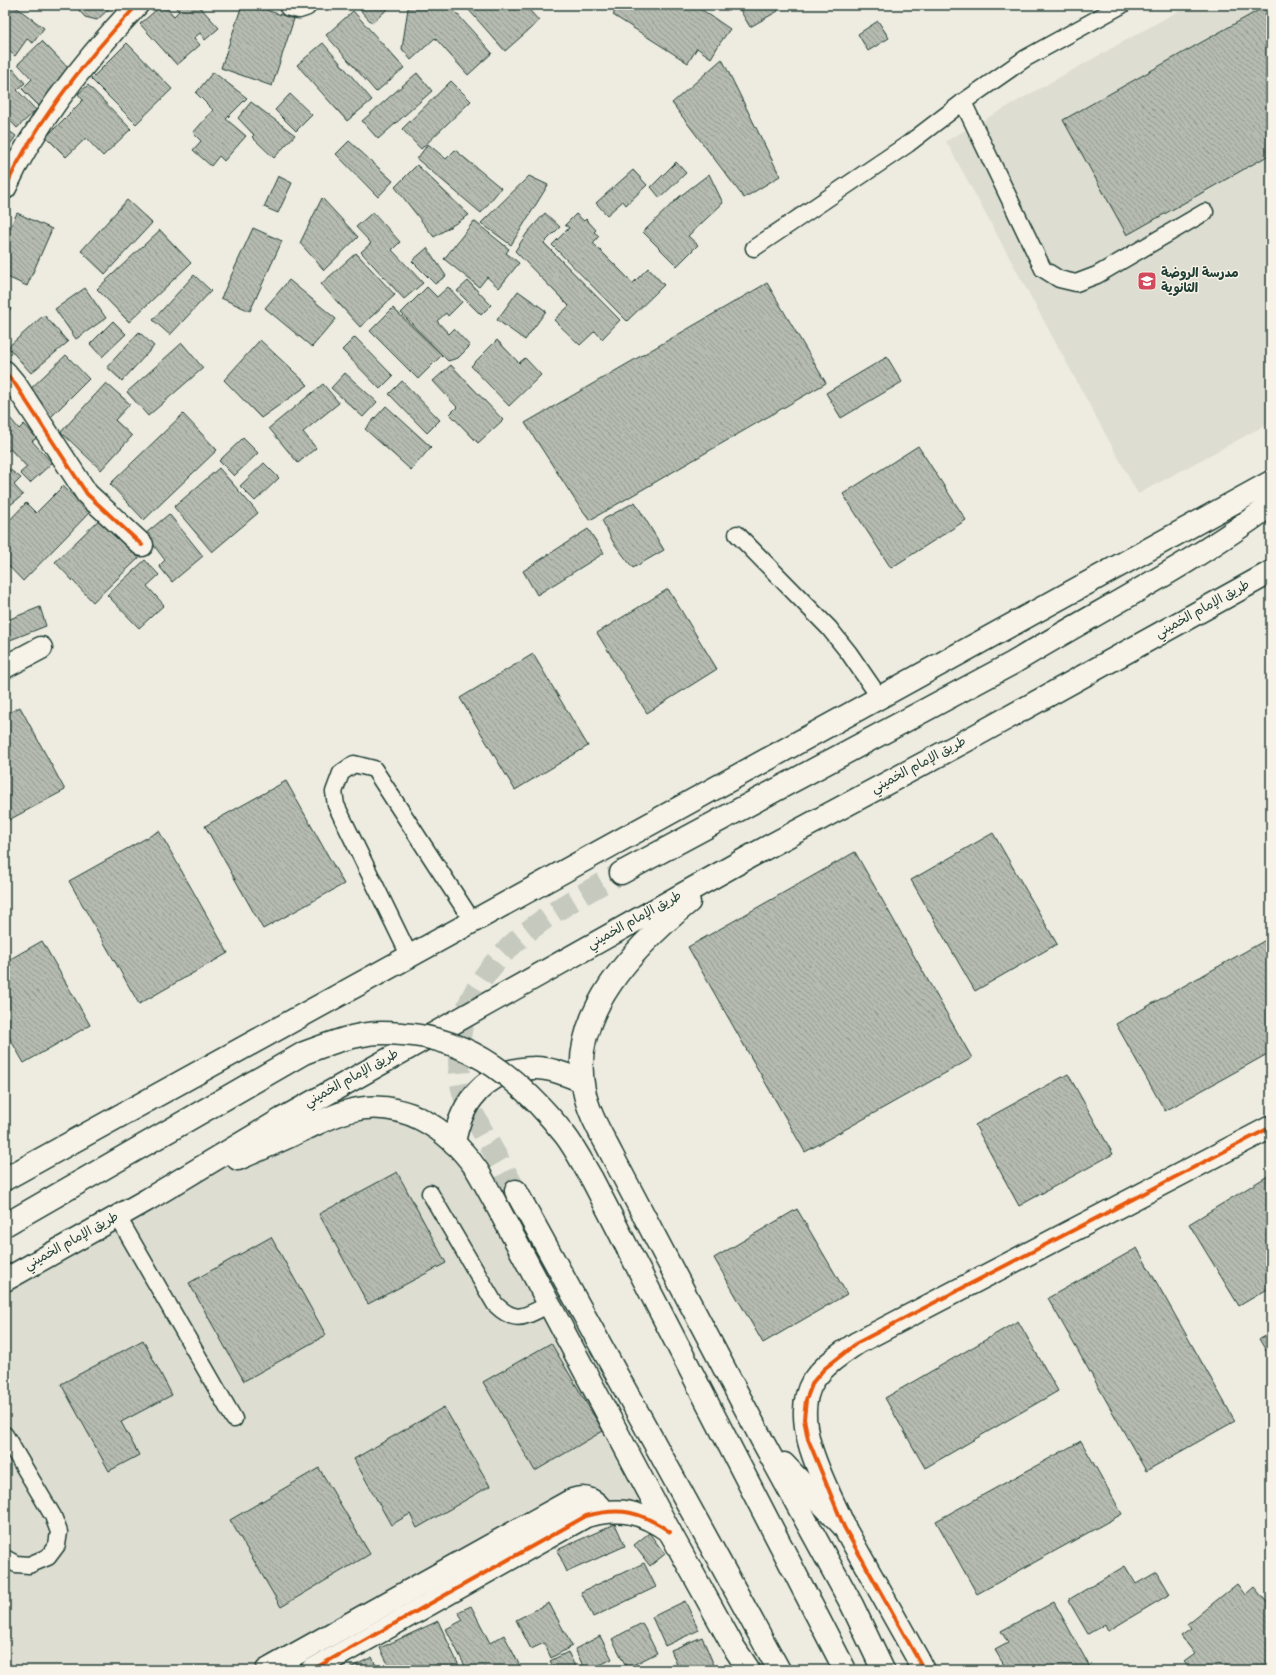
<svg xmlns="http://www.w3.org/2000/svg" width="1276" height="1675" font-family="'Gochi Hand','Playpen Sans Arabic',sans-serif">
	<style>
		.built { fill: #ddddd2 }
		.building { fill: url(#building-back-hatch); stroke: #1f3d34 }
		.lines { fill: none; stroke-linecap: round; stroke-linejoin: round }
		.highway-tunnel { stroke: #c5c9be; stroke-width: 22; stroke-dasharray: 22 11; stroke-linecap: butt }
		.lane-casing { stroke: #1f3d34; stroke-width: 19 }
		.street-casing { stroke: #1f3d34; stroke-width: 25 }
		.secondary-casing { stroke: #1f3d34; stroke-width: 25 }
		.highway-casing { stroke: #1f3d34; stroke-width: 25 }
		.lane { stroke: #f7f3e8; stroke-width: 16 }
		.street { stroke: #f7f3e8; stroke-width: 22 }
		.secondary { stroke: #f7f3e8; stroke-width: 22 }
		.highway { stroke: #f7f3e8; stroke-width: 22 }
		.highway-bridge-casing { stroke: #1f3d34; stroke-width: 25; stroke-linecap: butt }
		.highway-bridge { stroke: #f7f3e8; stroke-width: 22 }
		.cycleway-casing { stroke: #f7f3e8; stroke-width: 6 }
		.cycleway { stroke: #e8590c; stroke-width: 4 }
		.labels { text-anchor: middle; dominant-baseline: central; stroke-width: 3; stroke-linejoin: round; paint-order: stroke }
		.poi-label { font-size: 13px; font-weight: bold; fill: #1f3d34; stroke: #f7f3e8; text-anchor: start }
		.street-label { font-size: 13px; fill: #1f3d34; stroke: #f7f3e8 }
	</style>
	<defs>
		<pattern id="building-back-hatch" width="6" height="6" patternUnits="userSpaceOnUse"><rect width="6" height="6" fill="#b5bbb0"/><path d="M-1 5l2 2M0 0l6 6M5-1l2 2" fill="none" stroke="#939990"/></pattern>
	</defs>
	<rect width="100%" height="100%" fill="#eeece1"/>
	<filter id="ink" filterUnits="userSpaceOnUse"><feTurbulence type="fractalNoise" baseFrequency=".025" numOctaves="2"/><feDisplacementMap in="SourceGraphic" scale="8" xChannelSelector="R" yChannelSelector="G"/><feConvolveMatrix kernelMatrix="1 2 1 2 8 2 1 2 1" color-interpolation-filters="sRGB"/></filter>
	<g filter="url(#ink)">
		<g class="built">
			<path d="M1189,5H1271V422L1138,494L946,141Z"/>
			<path d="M362,1108L454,1143L670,1532L603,1512L312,1670H5V1280L147,1200L331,1117Z"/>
		</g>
		<g class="building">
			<path d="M5,5H13L44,28L33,43L27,39L15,56L9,51L5,57Z"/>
			<path d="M74,5H113L97,20L85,17Z"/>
			<path d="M162,5H164L174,16L179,11L173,5H198L219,28L205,40L200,33L194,38L200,45L177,65L140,24Z"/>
			<path d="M242,5H251L294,19L272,86L221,68Z"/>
			<path d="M366,5H392L372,23L360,10Z"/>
			<path d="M412,5H449L492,53L468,75L435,38L411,60L402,49L408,8Z"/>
			<path d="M451,5H462L456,10Z"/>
			<path d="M473,5H525L539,21L505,51L468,9Z"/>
			<path d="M618,5H695L730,29L720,43L711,58L697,48L688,63L613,15Z"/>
			<path d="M749,5H774L778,11L750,27L740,10Z"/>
			<path d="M1268,5H1271V154L1127,235L1063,120Z"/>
			<path d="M353,11L404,68L376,92L326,35Z"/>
			<path d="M878,21L889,38L868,51L858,34Z"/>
			<path d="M42,41L73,73L39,106L22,89L32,79L18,64Z"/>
			<path d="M127,43L172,89L136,124L91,79Z"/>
			<path d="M323,43L372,100L347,121L297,65Z"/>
			<path d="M722,59L780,176L744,198L672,103Z"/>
			<path d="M13,69L25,83L17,90L36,110L17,128L5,115V77Z"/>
			<path d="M213,72L247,98L226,119L246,136L224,161L219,156L211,166L193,150L201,141L193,133L213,110L196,93Z"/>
			<path d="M417,73L432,91L378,139L362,121Z"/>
			<path d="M451,81L471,101L421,149L402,129Z"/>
			<path d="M88,85L131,129L103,156L86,138L66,157L46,137L83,100L78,94Z"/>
			<path d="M290,94L312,115L296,131L275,110Z"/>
			<path d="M251,102L295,135L274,158L252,137L254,135L238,118Z"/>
			<path d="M5,128L16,136L5,151Z"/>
			<path d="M349,141L393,181L378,197L336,154Z"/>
			<path d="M428,144L446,159L455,150L501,188L481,213L417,159Z"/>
			<path d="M676,162L686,173L660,198L651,187Z"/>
			<path d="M417,165L469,215L434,237L395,187Z"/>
			<path d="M633,170L647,185L626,205L623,201L607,215L596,203Z"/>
			<path d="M709,174L723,203L688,236L698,245L677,266L643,232L679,197Z"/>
			<path d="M278,176L292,183L278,213L264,207Z"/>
			<path d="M529,176L548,185L511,245L481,223Z"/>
			<path d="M322,198L358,237L324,270L300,243Z"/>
			<path d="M127,200L152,223L105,274L81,251Z"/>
			<path d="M373,212L400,242L392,250L423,283L404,299L361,252L371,243L356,227Z"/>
			<path d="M17,213L52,229L27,286L5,276V239Z"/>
			<path d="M545,213L560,227L544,243L620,320L602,339L595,331L580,345L554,320L569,306L515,251L527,233Z"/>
			<path d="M576,214L584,221L586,219L596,230L594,232L599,236L593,243L633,283L648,268L664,285L627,321L552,245L569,228L565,225Z"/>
			<path d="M474,221L509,249L506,253L519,263L499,288L487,277L479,287L444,259Z"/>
			<path d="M253,228L282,241L250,311L221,298Z"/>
			<path d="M160,230L191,263L129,322L97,289Z"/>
			<path d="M427,248L446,276L435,284L412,261Z"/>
			<path d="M356,253L395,295L360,327L321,284Z"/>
			<path d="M194,275L211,291L170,335L153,320Z"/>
			<path d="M289,280L336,319L312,347L265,308Z"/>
			<path d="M468,281L491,305L481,315L457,291Z"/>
			<path d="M767,283L826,383L590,520L577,503L525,423Z"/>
			<path d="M427,287L437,297L448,287L462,302L448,316L446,313L437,321L449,334L454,329L470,346L458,358L448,361L401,313Z"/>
			<path d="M85,288L106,318L76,339L55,309Z"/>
			<path d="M518,291L546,311L525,340L497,320Z"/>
			<path d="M5,301L11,309L5,313Z"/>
			<path d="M393,308L442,355L418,379L370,331Z"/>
			<path d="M44,315L68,342L31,373L8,347Z"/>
			<path d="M113,321L126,334L102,357L90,344Z"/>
			<path d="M139,332L154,346L122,381L107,367Z"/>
			<path d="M355,337L393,376L380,389L342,350Z"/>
			<path d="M260,340L308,385L261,418L224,380Z"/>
			<path d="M497,340L519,363L525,358L541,375L509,406L471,366Z"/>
			<path d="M182,343L203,368L148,416L127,392Z"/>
			<path d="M66,355L89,379L50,418L26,393Z"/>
			<path d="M887,357L902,382L841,418L826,393Z"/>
			<path d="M451,365L503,420L478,443L450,414L457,407L433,381Z"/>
			<path d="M345,373L377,402L363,417L331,388Z"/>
			<path d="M402,381L440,420L427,433L389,394Z"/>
			<path d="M106,383L130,404L115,420L132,436L101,470L61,432Z"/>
			<path d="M323,384L339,403L303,432L316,448L298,463L269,428Z"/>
			<path d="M386,406L431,447L411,470L365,429Z"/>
			<path d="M183,414L217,450L144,520L110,484Z"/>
			<path d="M10,418L19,429L24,424L37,438L32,441L52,463L30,483L20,473L27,467L10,449L5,454V422Z"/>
			<path d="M243,438L258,453L234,476L219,461Z"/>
			<path d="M918,446L966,520L891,568L843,494Z"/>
			<path d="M264,463L279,478L255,501L240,486Z"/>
			<path d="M5,466L21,478L14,485L23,495L5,509Z"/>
			<path d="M219,468L258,513L212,552L174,507Z"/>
			<path d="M63,486L90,512L23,581L5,562V525L26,503L36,513Z"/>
			<path d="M635,502L664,550L633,568L613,542L602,520Z"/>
			<path d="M169,514L203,556L172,582L159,566L165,560L145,534Z"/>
			<path d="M103,516L141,556L93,602L55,562Z"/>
			<path d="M588,529L604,553L537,595L523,571Z"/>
			<path d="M145,560L159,575L147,586L164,605L139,628L107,595Z"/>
			<path d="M668,589L717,669L647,713L597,633Z"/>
			<path d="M40,607L46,626L5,642V621Z"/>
			<path d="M533,654L588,746L515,790L460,698Z"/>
			<path d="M20,707L65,790L5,822V715Z"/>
			<path d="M286,781L344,884L263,929L205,826Z"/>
			<path d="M159,831L228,953L139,1004L69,881Z"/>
			<path d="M993,833L1057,944L975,991L911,880Z"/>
			<path d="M855,852L972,1058L805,1152L688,947Z"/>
			<path d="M1271,937V1052L1165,1111L1116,1024Z"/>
			<path d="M42,941L90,1025L24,1063L5,1030V962Z"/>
			<path d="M1068,1074L1113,1154L1019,1206L975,1125Z"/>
			<path d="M397,1172L446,1263L368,1304L319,1214Z"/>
			<path d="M1271,1174V1287L1239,1306L1189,1224Z"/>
			<path d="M797,1209L847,1294L763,1343L714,1258Z"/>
			<path d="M271,1237L326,1335L244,1381L189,1283Z"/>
			<path d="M1137,1248L1235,1421L1146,1471L1048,1298Z"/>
			<path d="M1018,1321L1058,1391L925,1468L885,1398Z"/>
			<path d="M1271,1333V1359L1259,1339Z"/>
			<path d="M143,1340L172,1395L121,1422L139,1455L109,1471L61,1384Z"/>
			<path d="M551,1343L603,1431L535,1471L483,1382Z"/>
			<path d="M444,1407L490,1486L417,1528L410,1514L391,1525L354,1459Z"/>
			<path d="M1081,1441L1122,1514L977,1594L936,1521Z"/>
			<path d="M319,1468L370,1554L281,1607L230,1520Z"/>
			<path d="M615,1524L625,1546L567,1572L557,1550Z"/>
			<path d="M649,1533L665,1554L650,1566L634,1545Z"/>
			<path d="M644,1563L656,1587L593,1617L581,1592Z"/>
			<path d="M1125,1566L1136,1584L1157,1572L1170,1594L1108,1631L1105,1624L1088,1634L1068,1600Z"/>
			<path d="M1237,1584L1245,1595L1254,1587L1271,1607V1670H1191L1184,1662L1195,1654L1181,1636L1191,1629L1187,1624Z"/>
			<path d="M685,1601L699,1630L665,1646L652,1617Z"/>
			<path d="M1054,1602L1091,1669L1007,1670L995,1650L1008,1643L1001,1631Z"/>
			<path d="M549,1603L572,1646L551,1658L544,1643L531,1649L516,1620Z"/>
			<path d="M471,1606L490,1643L504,1635L522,1670H467L446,1629L463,1620L458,1612Z"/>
			<path d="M438,1621L461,1670H391L380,1648Z"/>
			<path d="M642,1623L657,1653L627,1668L612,1639Z"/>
			<path d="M600,1636L612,1659L590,1670H585L575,1649Z"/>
			<path d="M702,1637L716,1670H679L671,1650Z"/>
			<path d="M568,1652L577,1670H555L550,1661Z"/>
			<path d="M372,1657L378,1670H346Z"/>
		</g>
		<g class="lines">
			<path class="highway-tunnel" d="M516,1191C503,1167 488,1143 476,1119C471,1111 465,1101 463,1092C459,1079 459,1063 459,1050C462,960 552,911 621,873"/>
			<g class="lane-casing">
				<g id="lane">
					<path d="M963,102L1043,269L1059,279L1076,283L1097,275L1205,212"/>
					<path d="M754,248L908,144L963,102L1026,58L1122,5"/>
					<path d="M737,534L829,628L849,653L880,698"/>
					<path d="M410,957L336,805L334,792L341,773L354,764L374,769L473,922"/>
					<path d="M430,1193L495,1304C517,1326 526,1315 550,1304"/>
					<path d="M118,1217L234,1419"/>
					<path d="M5,1435L53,1516L59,1532L57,1545L48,1557L29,1565L16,1564L5,1558"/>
				</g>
			</g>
			<g class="street-casing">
				<g id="street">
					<path d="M290,5L299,7L305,5"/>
					<path d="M5,188C36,121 87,58 137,5"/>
					<path d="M5,372L15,384L87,494L142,545"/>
					<path d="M5,667L41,648"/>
					<path d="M844,1526C827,1487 788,1422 813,1381C824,1365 842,1353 857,1343L1271,1127"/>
				</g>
			</g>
			<g class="secondary-casing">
				<g id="secondary">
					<path d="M844,1527L924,1670"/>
					<path d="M267,1670L572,1500C586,1495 596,1500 603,1512"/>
					<path d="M312,1670L586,1516C620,1507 641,1511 670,1532"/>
				</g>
			</g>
			<g class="highway-casing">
				<g id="highway">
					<path d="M621,873L1013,663C1098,611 1191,565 1271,505"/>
					<path d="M689,902C636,946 568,1014 584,1090C588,1113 602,1135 612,1155L763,1442L852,1605L883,1670"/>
					<path d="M454,1143C461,1101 487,1069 533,1068C549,1067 567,1075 582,1081"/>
					<path d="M238,1159C261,1149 284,1139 307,1128C320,1122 334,1115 349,1111C401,1097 448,1128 477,1170C483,1180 489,1191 495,1202L670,1532L733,1646L749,1670"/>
					<path d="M5,1179L1271,482"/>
					<path d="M516,1191L779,1670"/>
					<path d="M5,1280L147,1200L282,1119L749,857L973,737L1271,572"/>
					<path d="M784,1464L844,1527"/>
				</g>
			</g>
			<use href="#lane" class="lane"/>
			<use href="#street" class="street"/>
			<use href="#secondary" class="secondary"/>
			<use href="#highway" class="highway"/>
			<g class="highway-bridge-casing">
				<path id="highway-bridge" d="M5,1225L304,1053C325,1045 346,1037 368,1034C379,1032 391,1033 402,1034C472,1038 523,1082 565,1135C575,1148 583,1164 592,1179L845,1670"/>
			</g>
			<use href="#highway-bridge" class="highway-bridge"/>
			<g class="cycleway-casing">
				<g id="cycleway">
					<path d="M5,188C36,121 87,58 137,5"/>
					<path d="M5,372L15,384L87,494L142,545"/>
					<path d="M312,1670L586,1516C620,1507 641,1511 670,1532"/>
					<path d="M924,1670L844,1527L808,1439L804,1419L806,1400L813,1382L824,1369L857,1343L1271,1127"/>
				</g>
			</g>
			<use href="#cycleway" class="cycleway"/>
		</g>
	</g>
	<defs>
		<g id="school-square" transform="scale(1)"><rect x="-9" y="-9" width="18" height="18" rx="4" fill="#d1495b" stroke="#f7f3e8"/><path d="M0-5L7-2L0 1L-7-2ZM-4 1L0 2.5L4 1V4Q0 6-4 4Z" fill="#fff"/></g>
	</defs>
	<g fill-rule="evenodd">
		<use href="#school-square" x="1147" y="281"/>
	</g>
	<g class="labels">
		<g class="poi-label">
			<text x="1161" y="274">مدرسة الروضة<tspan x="1161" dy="15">الثانوية</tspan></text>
		</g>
		<g class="street-label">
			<text transform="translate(1203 610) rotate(-29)">طريق الإمام الخميني</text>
			<text transform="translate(919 766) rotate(-28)">طريق الإمام الخميني</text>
			<text transform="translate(635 921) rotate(-29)">طريق الإمام الخميني</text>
			<text transform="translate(352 1079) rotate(-29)">طريق الإمام الخميني</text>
			<text transform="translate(72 1242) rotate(-29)">طريق الإمام الخميني</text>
		</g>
	</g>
	<rect width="1276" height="1675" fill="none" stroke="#f7f3e8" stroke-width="20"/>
	<rect x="10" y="10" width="1256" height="1655" fill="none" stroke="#1f3d34" stroke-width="1.5" filter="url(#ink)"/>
</svg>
